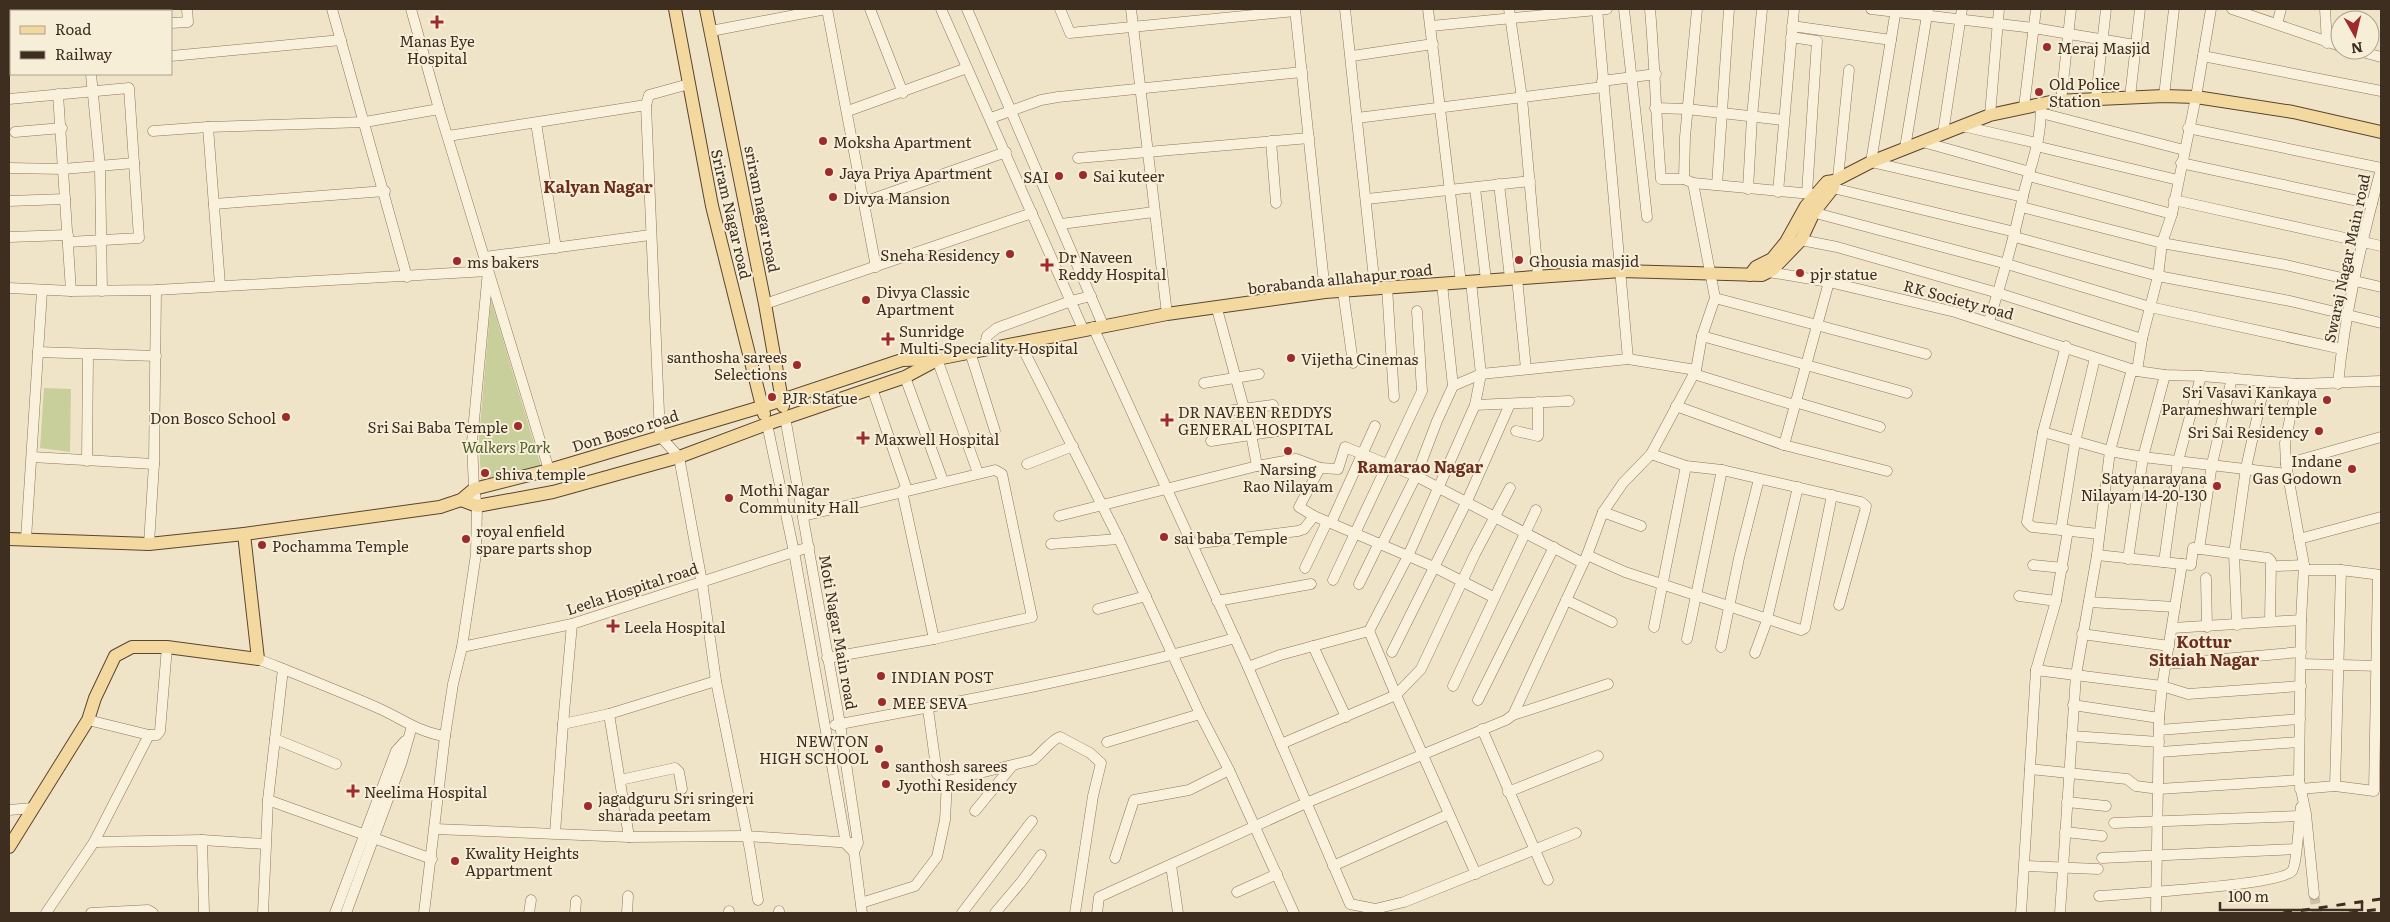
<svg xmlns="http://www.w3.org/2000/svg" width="2390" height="922" font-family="Literata,serif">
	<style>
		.green { fill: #c9cf9b }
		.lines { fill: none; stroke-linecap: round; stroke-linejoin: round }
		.minor-tunnel { stroke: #ccc0a6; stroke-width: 10; stroke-dasharray: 10 5; stroke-linecap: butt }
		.minor-casing { stroke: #8d765c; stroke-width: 11 }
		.major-casing { stroke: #5b4430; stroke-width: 14 }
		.minor { stroke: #faf1dc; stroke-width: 10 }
		.major { stroke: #f3d9a0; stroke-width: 12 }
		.rail { stroke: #3d2e20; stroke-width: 3; stroke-dasharray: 9 9; stroke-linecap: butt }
		.poi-dot { fill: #9e2a2b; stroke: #f7eed8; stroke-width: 2 }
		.labels { text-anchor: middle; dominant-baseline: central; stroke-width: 4; stroke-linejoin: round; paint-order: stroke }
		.poi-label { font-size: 15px; fill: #3d2e20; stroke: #f7eed8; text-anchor: start }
		.street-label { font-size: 15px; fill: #3d2e20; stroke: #f7eed8 }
		.park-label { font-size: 15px; font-style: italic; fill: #4d5a26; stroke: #f7eed8 }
		.neighbourhood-label { font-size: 16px; font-weight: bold; fill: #6b2e1e; stroke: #f7eed8 }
	</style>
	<rect width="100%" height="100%" fill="#f0e4c8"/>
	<g class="green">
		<path d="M491,300L541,466L481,482L479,438Z"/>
		<path d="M44,388L71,389L70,452L40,448Z"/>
	</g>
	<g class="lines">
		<path class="minor-tunnel" d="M2314,894L2317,913"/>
		<g class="minor-casing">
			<g id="minor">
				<path d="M143,9V11"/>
				<path d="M332,9L407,277"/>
				<path d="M411,9L439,109L549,470"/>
				<path d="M827,9L876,267"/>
				<path d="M870,9L903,93"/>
				<path d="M941,9L1083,329"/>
				<path d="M967,9L1103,325"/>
				<path d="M1060,9L1070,33L1295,11"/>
				<path d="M1131,9L1167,314"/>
				<path d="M1295,9L1325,292"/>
				<path d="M1345,9L1375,288"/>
				<path d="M1428,9L1461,283"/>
				<path d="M1509,9L1522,98L1538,276"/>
				<path d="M1597,9L1628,359"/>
				<path d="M1624,9L1647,217"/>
				<path d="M1650,9C1655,66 1656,122 1661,179H1684"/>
				<path d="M1871,9L2034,28L2135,45"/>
				<path d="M1896,9L1871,162L2023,197"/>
				<path d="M2232,9L2340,46"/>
				<path d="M2325,9L2327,43"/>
				<path d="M9,11L32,9"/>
				<path d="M171,23L188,22L187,9"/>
				<path d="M2277,24L2281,9"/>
				<path d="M1431,26L1607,9"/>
				<path d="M1792,26L1891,40"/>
				<path d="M711,31L826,9"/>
				<path d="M1791,37L1817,41L1807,193"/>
				<path d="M2355,50L2381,57"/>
				<path d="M9,55H11"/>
				<path d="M171,56L341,40"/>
				<path d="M1352,56L1433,44"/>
				<path d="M2203,56L2381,91"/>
				<path d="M91,74L100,167L102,291"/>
				<path d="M1602,81L1656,74"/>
				<path d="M58,94L71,291"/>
				<path d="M2164,96L2174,9"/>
				<path d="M2130,97L2140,9"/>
				<path d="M2096,98L2106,9"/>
				<path d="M9,99L129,88L139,238L68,242"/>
				<path d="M2061,101L2071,9"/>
				<path d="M646,105L649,95L689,84"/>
				<path d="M2024,107L2036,9"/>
				<path d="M1655,108L1687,109L1783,120"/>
				<path d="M848,111L967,68"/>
				<path d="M2041,113L2184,150"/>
				<path d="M1990,115L1999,9"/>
				<path d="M991,118L1041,100L1058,97L1302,72"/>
				<path d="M1357,118L1603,87"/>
				<path d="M536,123L556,248"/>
				<path d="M1962,126L2037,143"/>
				<path d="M208,127L220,285"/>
				<path d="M2188,128L2381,168"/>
				<path d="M153,131L208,127L365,122L439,109"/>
				<path d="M15,132L62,128"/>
				<path d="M1943,133L1962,9"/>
				<path d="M448,136L646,105L660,436L679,457L702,582L716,681L750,850L758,900"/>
				<path d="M1271,141L1276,203"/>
				<path d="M1923,142L2030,172"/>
				<path d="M2036,146L2178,180"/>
				<path d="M1905,148L1928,9"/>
				<path d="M1078,158L1309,138"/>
				<path d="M2181,163L2372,204"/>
				<path d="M9,168L63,169L134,163"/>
				<path d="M2029,176L2172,214"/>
				<path d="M1838,178L1849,70"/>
				<path d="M1693,183L1812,194"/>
				<path d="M1499,184L1510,278"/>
				<path d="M1717,185L1729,9"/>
				<path d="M1475,188L1486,280"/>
				<path d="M1833,188L2015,232"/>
				<path d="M1748,189L1752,117L1762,9"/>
				<path d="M1778,192L1794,9"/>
				<path d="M1367,199L1530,181"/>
				<path d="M2174,200L2381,246"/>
				<path d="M9,201L65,199"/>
				<path d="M864,202L1006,152"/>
				<path d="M214,204L385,191"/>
				<path d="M2022,207L2162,243L2286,265L2381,287"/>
				<path d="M1808,211L2007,264L2150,307L2342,349"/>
				<path d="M1061,224L1154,212"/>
				<path d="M9,237L68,235"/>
				<path d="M2015,237L2158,276L2290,301L2381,323"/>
				<path d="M1801,240L1837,247L1998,293L2142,339"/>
				<path d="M485,257L650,235"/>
				<path d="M1769,272L1829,282L1955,312L2137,371L2165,375L2201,376L2297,384L2381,381"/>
				<path d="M1517,278L1526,369"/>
				<path d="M1442,284L1453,386"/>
				<path d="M1387,287L1394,397"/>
				<path d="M9,288L71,291L156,290L488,271"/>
				<path d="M1343,291L1353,363"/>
				<path d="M1715,298L1926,354"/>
				<path d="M765,304L1032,213"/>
				<path d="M1217,309L1251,434L1257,466"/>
				<path d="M1989,321C2002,280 2014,239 2023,196C2030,166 2044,135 2040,103"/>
				<path d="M1093,327L1248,667L1350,904L1375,909L1404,902L1576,833"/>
				<path d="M1702,336L1907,393"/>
				<path d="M1020,343L1119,539L1200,714L1229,770L1294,913"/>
				<path d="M2066,346L2043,432L2027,522L2032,527L2099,534"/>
				<path d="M984,349L987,336L997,328L1071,301L1091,296"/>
				<path d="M38,352L156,356"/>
				<path d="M970,352L995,431"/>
				<path d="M937,359L978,473"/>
				<path d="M2137,371L2142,339L2158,276L2162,243L2172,214L2196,97L2211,9"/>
				<path d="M905,377L943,481"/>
				<path d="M1204,383L1259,374"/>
				<path d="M2297,384L2285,443L2286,464L2304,565L2301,620L2299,780L2306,814L2314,894"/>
				<path d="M2338,384C2345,311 2362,240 2381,169"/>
				<path d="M872,388L907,490"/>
				<path d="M1475,405L1569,401"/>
				<path d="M1676,406L1784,445L1887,471"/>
				<path d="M1219,412L1273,405"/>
				<path d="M785,417L840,724L858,843L854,852L862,913"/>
				<path d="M767,424L794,552L846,844L854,852"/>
				<path d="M1516,431L1538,436V402"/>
				<path d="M2043,432L2110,451L2143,457L2287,474"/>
				<path d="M1211,441L1284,430"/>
				<path d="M1784,445L1829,282"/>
				<path d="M1651,454L1686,466L1722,470L1861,502L1866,506L1865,511L1839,605"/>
				<path d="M32,457L154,464"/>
				<path d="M87,461L88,354"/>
				<path d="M1027,464L1073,446"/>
				<path d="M2286,464L2381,437"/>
				<path d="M1320,468L1338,469L1345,447L1416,476L1583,563"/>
				<path d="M902,491L934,639"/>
				<path d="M1603,512L1641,526"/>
				<path d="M803,516L995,470L1002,474L1032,617L934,639L827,658"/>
				<path d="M1059,516L1257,466L1296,459L1320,468L1299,507L1314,516L1434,567L1493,597"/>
				<path d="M1331,523L1375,426"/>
				<path d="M2061,529L2075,442L2095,358"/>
				<path d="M26,539L42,291"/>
				<path d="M2299,539L2381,517"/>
				<path d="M149,544L154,464L156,290"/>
				<path d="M1051,544L1119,539"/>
				<path d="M1192,544L1298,531L1304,529L1314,516"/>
				<path d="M1382,544L1416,476L1437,421L1453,386L1481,374L1628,359L1696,370L1694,374L1794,405L1795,402L1880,427"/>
				<path d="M2199,549L2212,464L2232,378"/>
				<path d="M1587,555L1625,572L1801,630L1805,628L1832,495"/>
				<path d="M2097,555L2191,565L2193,548L2268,558L2271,561L2270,621"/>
				<path d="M2128,559L2143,457L2165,375"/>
				<path d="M2164,562L2178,461L2201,376"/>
				<path d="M2033,565L2063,568"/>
				<path d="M2278,566L2304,565"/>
				<path d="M1305,568L1327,522"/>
				<path d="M2304,570H2341L2381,575"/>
				<path d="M2206,578L2207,627"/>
				<path d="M1333,580L1422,391L1417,311"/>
				<path d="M1359,584L1379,543"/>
				<path d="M2019,596L2056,601"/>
				<path d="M1566,600L1612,622"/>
				<path d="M1217,601L1311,584"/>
				<path d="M2089,602L2175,607"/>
				<path d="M1098,609L1146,596"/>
				<path d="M572,624L563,724L609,714"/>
				<path d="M2237,625L2234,554L2246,468L2265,382"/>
				<path d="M1654,627L1686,466"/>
				<path d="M2172,628L2301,620"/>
				<path d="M1369,631L1396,695L1476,874"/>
				<path d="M2082,634L2169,646"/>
				<path d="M1687,639L1722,470"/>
				<path d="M1313,646L1346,717"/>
				<path d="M462,647L572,624L809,547"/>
				<path d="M1721,647L1739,558L1759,479"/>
				<path d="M1392,652L1467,501L1510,404"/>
				<path d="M1755,653L1766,623L1798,487"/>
				<path d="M258,659C298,675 339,691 378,708C401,718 420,733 445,736"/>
				<path d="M2167,664L2301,652"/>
				<path d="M2301,664L2381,666"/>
				<path d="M1248,667L1280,655L1369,631L1408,556L1475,405L1481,374L1471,282"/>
				<path d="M2036,670L2162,686L2188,694L2301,686"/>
				<path d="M1453,686L1536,510"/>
				<path d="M1478,700L1554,547"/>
				<path d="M2073,705L2159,718"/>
				<path d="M928,709L937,774L947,781L1033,760C1041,754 1052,739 1060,737L1090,753L1101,763L1093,796L1075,913"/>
				<path d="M1513,715L1587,555L1603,512L1623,483L1651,454L1696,370L1702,336L1715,298L1693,183L1684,179L1685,137L1697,9"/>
				<path d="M835,725C969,700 1103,675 1235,638"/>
				<path d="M1482,729L1548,880"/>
				<path d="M2159,730L2300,719"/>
				<path d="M149,735H157L160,731L167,647"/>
				<path d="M2072,736L2159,742"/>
				<path d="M275,739L336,764"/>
				<path d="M1107,742L1200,714"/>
				<path d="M1281,744L1396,695L1421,669L1475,554L1510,488"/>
				<path d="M2160,752L2299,742"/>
				<path d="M2030,769L2127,779L2136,786L2159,789L2299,780"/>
				<path d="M620,780L675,768L679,772L682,789"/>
				<path d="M2335,786L2341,570"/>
				<path d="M2300,789L2335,786L2374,791L2378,575"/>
				<path d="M1508,792L1598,756"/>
				<path d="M268,800L432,859"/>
				<path d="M2067,802L2106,806"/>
				<path d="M9,810L33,808"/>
				<path d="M975,811L1012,766"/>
				<path d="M2114,823L2299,816"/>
				<path d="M435,829L629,837L746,836L853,843"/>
				<path d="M2065,832L2102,836"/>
				<path d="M555,833L563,724"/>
				<path d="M629,837L609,714L716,681"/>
				<path d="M202,840L204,913"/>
				<path d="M94,842L202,840L265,844"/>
				<path d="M1115,858L1134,800L1189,790L1229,770"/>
				<path d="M2102,858L2296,849"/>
				<path d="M1171,865L1178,913"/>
				<path d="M1333,866L1449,814"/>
				<path d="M2025,866L2098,869"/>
				<path d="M1237,892L1277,874"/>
				<path d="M2099,896C2126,894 2282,885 2292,871C2297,865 2299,818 2301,807"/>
				<path d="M861,903L915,886L937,857L945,820L947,781"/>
				<path d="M2156,910L2159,718L2162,686L2182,564"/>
				<path d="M46,913L94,842L149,735L88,720"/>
				<path d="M91,913L148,910L153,913"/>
				<path d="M263,913L268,800L283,669"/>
				<path d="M335,913L396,751L405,741"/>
				<path d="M346,913L402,761L412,726"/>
				<path d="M424,913L445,736L453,684L462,647L476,554L477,506L474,489L472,442L488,271"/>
				<path d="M529,913L531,900"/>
				<path d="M575,913L576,901"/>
				<path d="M627,913L628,896"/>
				<path d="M729,913V911"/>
				<path d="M779,913V911"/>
				<path d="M962,913L1032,821"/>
				<path d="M995,913L1022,881L1041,855"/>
				<path d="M1097,913L1099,897L1306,803L1506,720L1513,715L1608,684"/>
				<path d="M2021,913L2036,670L2056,601L2068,530"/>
				<path d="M2060,913L2076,675L2097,555L2110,451L2132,369"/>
			</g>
		</g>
		<g class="major-casing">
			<g id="major">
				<path d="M675,9L712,206L764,414"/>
				<path d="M706,9L765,304L783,406"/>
				<path d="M1750,275L1756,267L1772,259L1786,242L1806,206L1827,182L1834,181L1871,162L1990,115L2055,101L2164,96L2196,97L2293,112L2381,132"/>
				<path d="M461,500L477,506L553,492L679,457L767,424L905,377L935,361"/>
				<path d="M9,539L149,544L244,534L440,507L461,500L474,489L549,470L761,407L902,360L937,359L1167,314L1325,292L1621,271L1762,275L1772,270L1801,240L1814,212L1833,188L1834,181"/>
				<path d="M9,847L88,720L95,698L115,656L132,647H167L258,659L244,534"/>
			</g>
		</g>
		<use href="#minor" class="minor"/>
		<use href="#major" class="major"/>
		<g class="rail">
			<path d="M2283,913L2381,899"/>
			<path d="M2349,913L2381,909"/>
		</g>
	</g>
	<g class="poi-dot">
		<path d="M434.5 14.5h5v5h5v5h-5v5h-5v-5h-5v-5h5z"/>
		<circle cx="2047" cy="47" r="5"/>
		<circle cx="2039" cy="92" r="5"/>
		<circle cx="823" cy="141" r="5"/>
		<circle cx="829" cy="172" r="5"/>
		<circle cx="1083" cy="175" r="5"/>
		<circle cx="1059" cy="176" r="5"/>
		<circle cx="833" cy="197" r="5"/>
		<circle cx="1010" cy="254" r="5"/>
		<circle cx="1519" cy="260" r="5"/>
		<circle cx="457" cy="261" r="5"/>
		<path d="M1044.5 257.5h5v5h5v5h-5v5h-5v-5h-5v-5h5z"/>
		<circle cx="1800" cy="273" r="5"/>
		<circle cx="866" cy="300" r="5"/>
		<path d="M885.5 331.5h5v5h5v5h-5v5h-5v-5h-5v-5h5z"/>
		<circle cx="1291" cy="358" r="5"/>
		<circle cx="797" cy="365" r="5"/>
		<circle cx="772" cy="397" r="5"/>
		<circle cx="2327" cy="400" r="5"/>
		<circle cx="286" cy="417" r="5"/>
		<path d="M1164.5 412.5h5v5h5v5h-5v5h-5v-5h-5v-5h5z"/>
		<circle cx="518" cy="426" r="5"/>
		<circle cx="2319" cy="431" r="5"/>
		<path d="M860.5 430.5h5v5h5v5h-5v5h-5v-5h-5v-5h5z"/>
		<circle cx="1288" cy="451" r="5"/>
		<circle cx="2352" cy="469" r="5"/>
		<circle cx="485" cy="473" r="5"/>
		<circle cx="2217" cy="486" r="5"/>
		<circle cx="729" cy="498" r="5"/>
		<circle cx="1164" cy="537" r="5"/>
		<circle cx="466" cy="539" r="5"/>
		<circle cx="262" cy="545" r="5"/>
		<path d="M610.5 618.5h5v5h5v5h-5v5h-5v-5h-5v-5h5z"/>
		<circle cx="881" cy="676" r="5"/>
		<circle cx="882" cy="702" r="5"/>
		<circle cx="879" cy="749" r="5"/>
		<circle cx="885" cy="765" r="5"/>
		<circle cx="886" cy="784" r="5"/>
		<path d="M350.5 783.5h5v5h5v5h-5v5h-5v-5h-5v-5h5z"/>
		<circle cx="588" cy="806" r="5"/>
		<circle cx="455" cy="861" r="5"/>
	</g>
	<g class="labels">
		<g class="poi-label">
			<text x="437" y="40" text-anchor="middle">Manas Eye<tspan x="437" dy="17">Hospital</tspan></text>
			<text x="2057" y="47">Meraj Masjid</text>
			<text x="2049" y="83">Old Police<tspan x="2049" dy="17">Station</tspan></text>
			<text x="833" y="141">Moksha Apartment</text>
			<text x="839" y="172">Jaya Priya Apartment</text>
			<text x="1093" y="175">Sai kuteer</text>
			<text x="1049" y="176" text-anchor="end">SAI</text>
			<text x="843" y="197">Divya Mansion</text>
			<text x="1000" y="254" text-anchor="end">Sneha Residency</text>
			<text x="1058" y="256">Dr Naveen<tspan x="1058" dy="17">Reddy Hospital</tspan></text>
			<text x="1529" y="260">Ghousia masjid</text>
			<text x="467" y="261">ms bakers</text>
			<text x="1810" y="273">pjr statue</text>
			<text x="876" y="291">Divya Classic<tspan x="876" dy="17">Apartment</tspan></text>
			<text x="899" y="330">Sunridge<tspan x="899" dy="17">Multi-Speciality Hospital</tspan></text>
			<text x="787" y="356" text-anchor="end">santhosha sarees<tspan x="787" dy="17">Selections</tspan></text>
			<text x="1301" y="358">Vijetha Cinemas</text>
			<text x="2317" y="391" text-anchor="end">Sri Vasavi Kankaya<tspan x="2317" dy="17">Parameshwari temple</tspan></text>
			<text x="782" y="397">PJR Statue</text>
			<text x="1178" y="411">DR NAVEEN REDDYS<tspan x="1178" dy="17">GENERAL HOSPITAL</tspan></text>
			<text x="276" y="417" text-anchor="end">Don Bosco School</text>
			<text x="508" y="426" text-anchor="end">Sri Sai Baba Temple</text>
			<text x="2309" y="431" text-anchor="end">Sri Sai Residency</text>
			<text x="874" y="438">Maxwell Hospital</text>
			<text x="2342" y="460" text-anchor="end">Indane<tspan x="2342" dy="17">Gas Godown</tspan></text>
			<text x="1288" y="468" text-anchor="middle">Narsing<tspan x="1288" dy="17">Rao Nilayam</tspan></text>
			<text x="495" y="473">shiva temple</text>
			<text x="2207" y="477" text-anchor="end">Satyanarayana<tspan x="2207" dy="17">Nilayam 14-20-130</tspan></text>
			<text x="739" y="489">Mothi Nagar<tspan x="739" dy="17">Community Hall</tspan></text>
			<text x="476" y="530">royal enfield<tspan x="476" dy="17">spare parts shop</tspan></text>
			<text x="1174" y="537">sai baba Temple</text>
			<text x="272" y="545">Pochamma Temple</text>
			<text x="624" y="626">Leela Hospital</text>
			<text x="891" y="676">INDIAN POST</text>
			<text x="892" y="702">MEE SEVA</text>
			<text x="869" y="740" text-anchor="end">NEWTON<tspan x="869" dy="17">HIGH SCHOOL</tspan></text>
			<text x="895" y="765">santhosh sarees</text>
			<text x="896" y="784">Jyothi Residency</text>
			<text x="364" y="791">Neelima Hospital</text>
			<text x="598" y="797">jagadguru Sri sringeri<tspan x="598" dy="17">sharada peetam</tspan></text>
			<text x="465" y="852">Kwality Heights<tspan x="465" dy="17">Appartment</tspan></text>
		</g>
		<g class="street-label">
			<text transform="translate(763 209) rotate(79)">sriram nagar road</text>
			<text transform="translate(732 214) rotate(77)">Sriram Nagar road</text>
			<text transform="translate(2346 258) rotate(-78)">Swaraj Nagar Main road</text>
			<text transform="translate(1340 278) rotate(-6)">borabanda allahapur road</text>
			<text transform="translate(1959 299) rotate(15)">RK Society road</text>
			<text transform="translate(625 430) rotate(-17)">Don Bosco road</text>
			<text transform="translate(632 588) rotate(-18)">Leela Hospital road</text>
			<text transform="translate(839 632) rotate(80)">Moti Nagar Main road</text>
		</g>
		<g class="park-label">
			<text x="506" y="446">Walkers Park</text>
		</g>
		<g class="neighbourhood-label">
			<text x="598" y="186">Kalyan Nagar</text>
			<text x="1420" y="466">Ramarao Nagar</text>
			<text x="2204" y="641">Kottur<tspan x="2204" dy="18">Sitaiah Nagar</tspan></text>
		</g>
	</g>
	<rect width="2390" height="922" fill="none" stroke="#3d2e20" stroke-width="20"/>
	<rect x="10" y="10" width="162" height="65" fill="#f7eed8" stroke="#ada18e"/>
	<rect x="20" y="26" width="25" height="8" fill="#f3d9a0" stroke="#ada18e"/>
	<text x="55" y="35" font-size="15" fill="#3d2e20">Road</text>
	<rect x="20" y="51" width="25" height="8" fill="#3d2e20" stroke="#ada18e"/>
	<text x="55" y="60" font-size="15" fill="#3d2e20">Railway</text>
	<g transform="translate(2355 35) rotate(172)"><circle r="24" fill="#f7eed8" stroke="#ada18e"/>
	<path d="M0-4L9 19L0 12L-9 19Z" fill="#9e2a2b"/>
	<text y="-8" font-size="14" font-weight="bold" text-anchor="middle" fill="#3d2e20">N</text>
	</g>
	<path d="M2220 902v8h142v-8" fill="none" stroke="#3d2e20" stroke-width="2.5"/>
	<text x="2228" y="902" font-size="15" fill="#3d2e20" stroke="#f7eed8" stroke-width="4" paint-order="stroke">100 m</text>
</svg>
